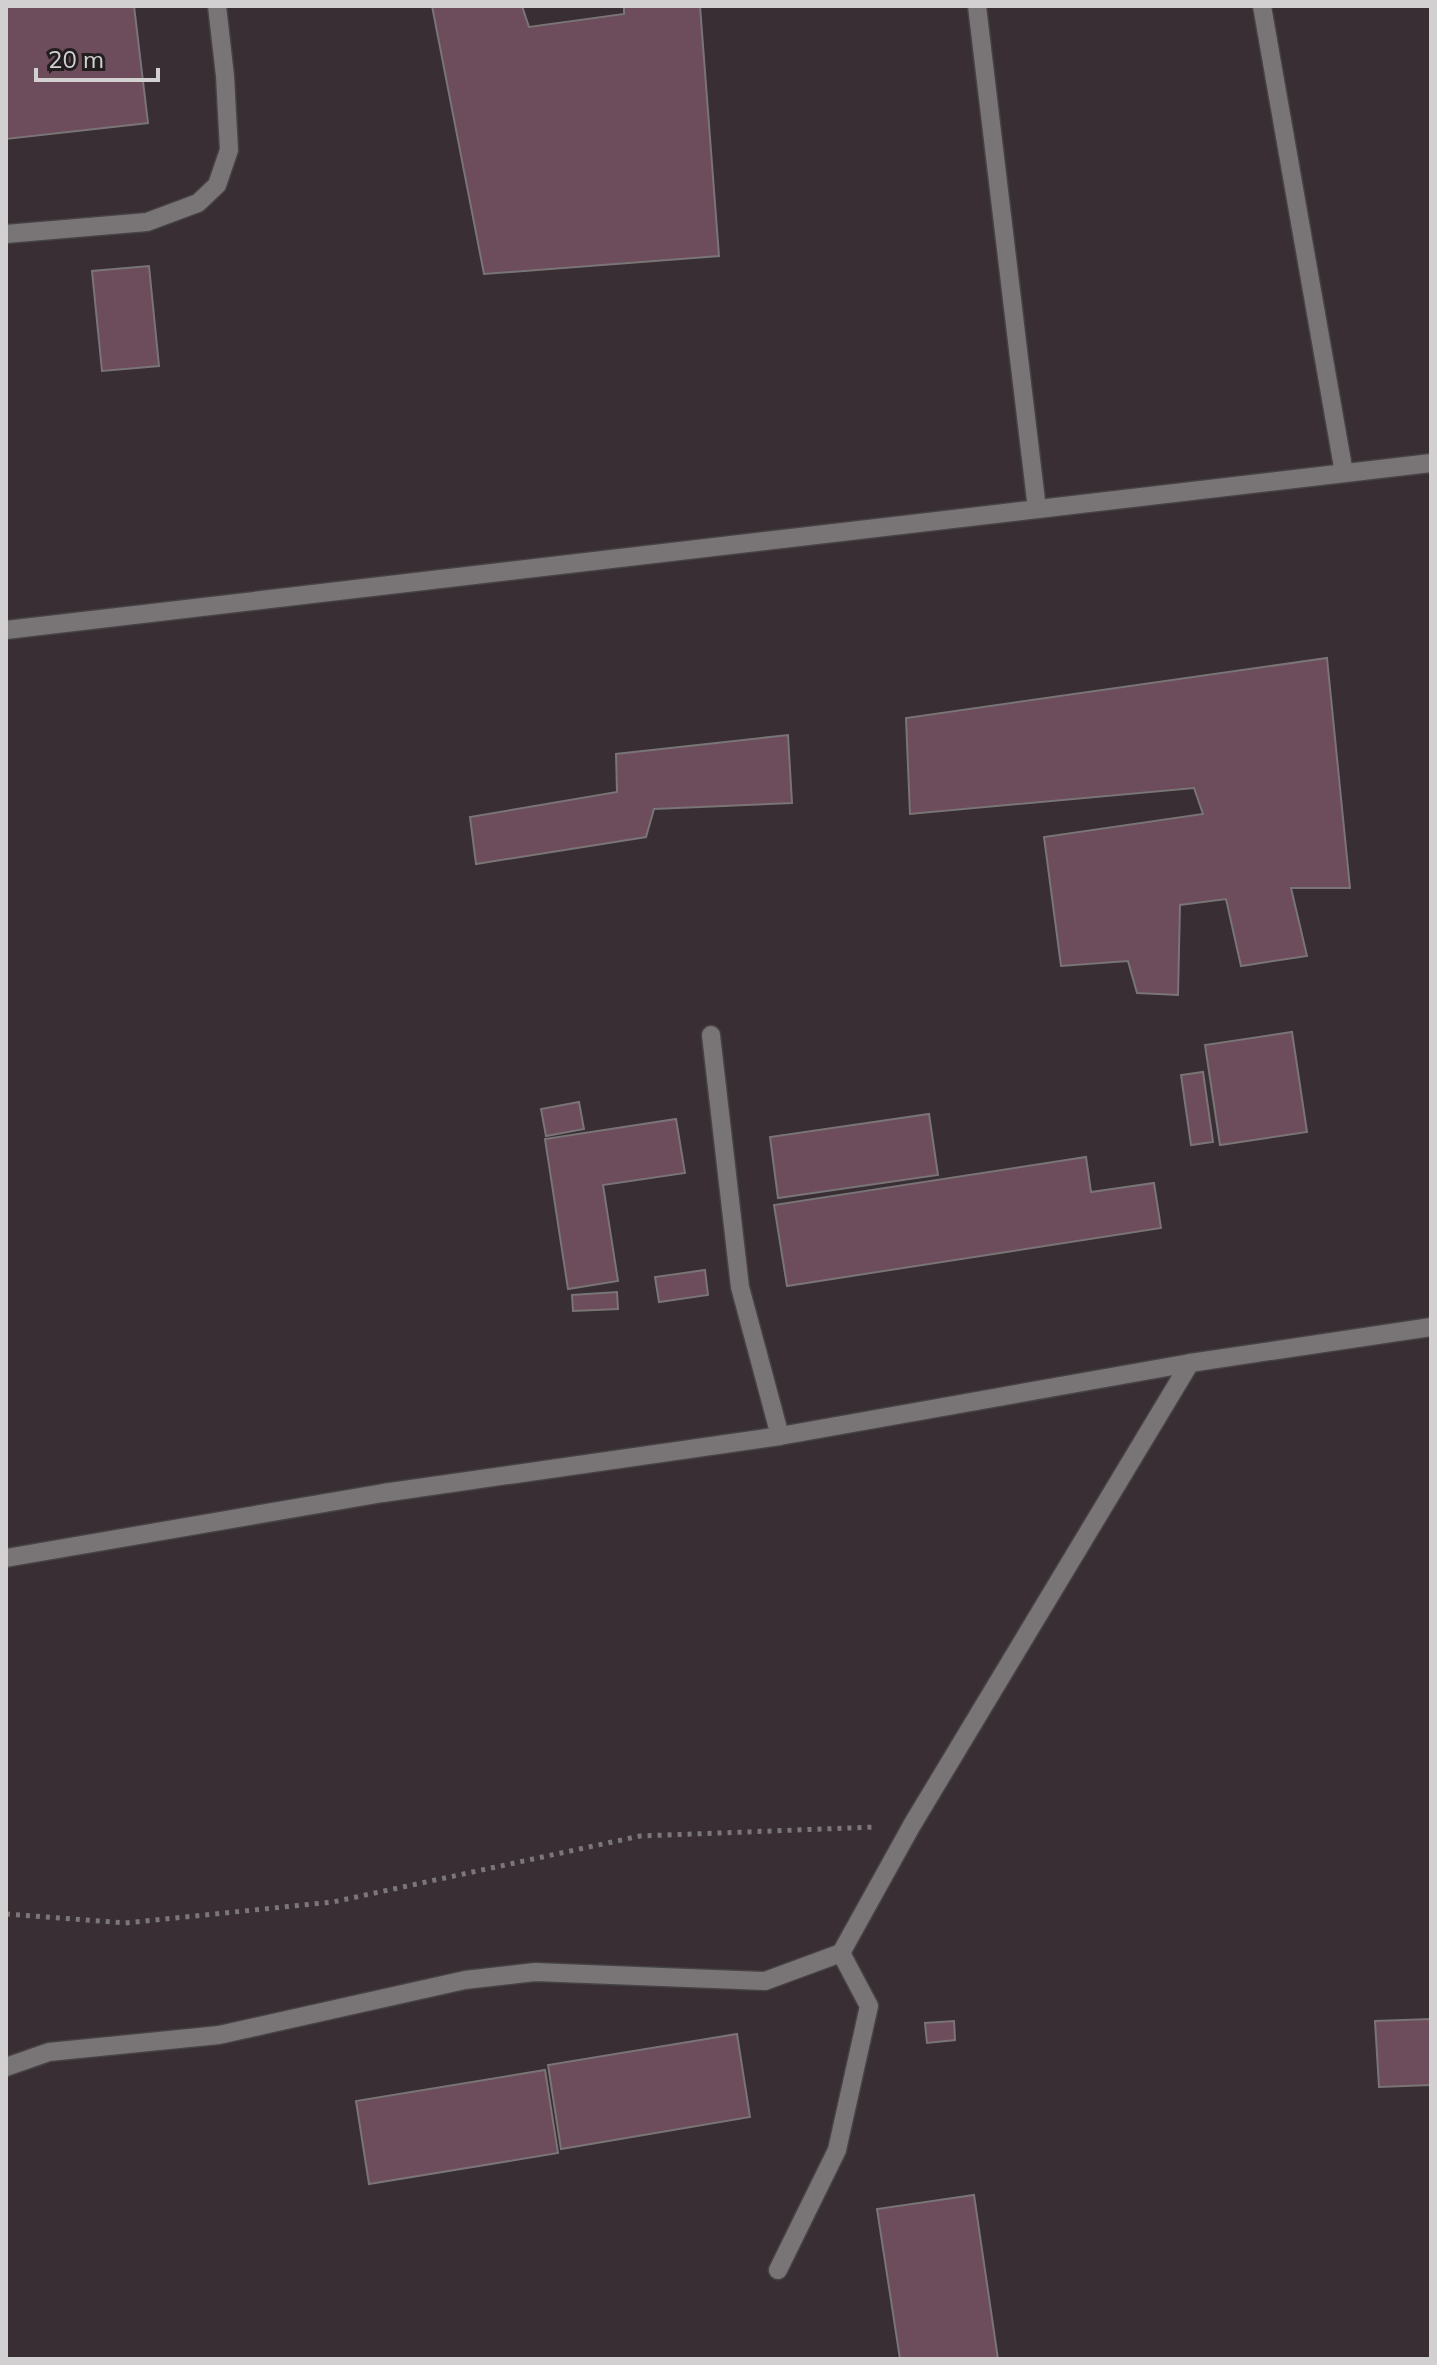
<svg xmlns="http://www.w3.org/2000/svg" width="1437" height="2365" font-family="Mulish,sans-serif">
	<style>
		.built { fill: #392e33 }
		.building { fill: #6d4c5b; stroke: #797476; stroke-width: 2 }
		.lines { fill: none; stroke-linecap: round; stroke-linejoin: round }
		.lane-casing { stroke: #464344; stroke-width: 21 }
		.path { stroke: #7b7779; stroke-width: 5; stroke-dasharray: 4 6; stroke-linecap: butt }
		.lane { stroke: #797476; stroke-width: 18 }
	</style>
	<rect width="100%" height="100%" fill="#2c2829"/>
	<rect class="built" x="6" y="6" width="1425" height="2353"/>
	<g class="building">
		<path d="M6,6H134L148,123L6,139Z"/>
		<path d="M432,6H522L529,27L624,14V6H700L719,256L484,274Z"/>
		<path d="M149,266L159,366L102,371L92,271Z"/>
		<path d="M1327,658L1350,888H1291L1307,956L1241,966L1226,899L1180,905L1178,995L1137,993L1128,961L1061,966L1044,837L1203,814L1194,788L910,814L906,718Z"/>
		<path d="M788,735L792,803L654,809L646,837L476,864L470,817L617,792L616,754Z"/>
		<path d="M1292,1032L1307,1132L1220,1145L1205,1045Z"/>
		<path d="M1203,1072L1213,1142L1191,1145L1181,1075Z"/>
		<path d="M579,1102L584,1129L546,1136L541,1109Z"/>
		<path d="M929,1114L938,1175L778,1198L770,1137Z"/>
		<path d="M676,1119L685,1173L603,1185L618,1281L568,1289L545,1139Z"/>
		<path d="M1086,1157L1091,1192L1154,1183L1161,1228L787,1286L774,1205Z"/>
		<path d="M705,1270L708,1295L659,1302L655,1277Z"/>
		<path d="M617,1292L618,1309L573,1311L572,1295Z"/>
		<path d="M1431,2019V2085L1379,2087L1375,2021Z"/>
		<path d="M954,2021L955,2040L927,2043L925,2023Z"/>
		<path d="M737,2034L750,2117L561,2149L548,2065Z"/>
		<path d="M545,2070L558,2153L369,2184L356,2101Z"/>
		<path d="M974,2195L998,2359H900L877,2209Z"/>
	</g>
	<g class="lines">
		<g class="lane-casing">
			<g id="lane">
				<path d="M977,6L1037,509"/>
				<path d="M1262,6L1344,473"/>
				<path d="M6,234L147,222L198,203L217,185L229,150L225,76L217,6"/>
				<path d="M6,630L1431,463"/>
				<path d="M711,1035L740,1287L780,1436"/>
				<path d="M6,1558L383,1493L780,1436L1190,1363L1431,1327"/>
				<path d="M6,2067L49,2052L219,2035L465,1980L535,1972L765,1981L841,1953L912,1825L1190,1363"/>
				<path d="M778,2270L837,2150L869,2006L841,1953"/>
			</g>
		</g>
		<path class="path" d="M6,1914L125,1923L333,1902L640,1836L876,1827"/>
		<use href="#lane" class="lane"/>
	</g>
	<rect width="1437" height="2365" fill="none" stroke="#d3d0d2" stroke-width="16"/>
	<path d="M36 68v12h122v-12" fill="none" stroke="#d3d0d2" stroke-width="4"/>
	<text x="48" y="68" font-size="24" fill="#d3d0d2" stroke="#221e20" stroke-width="6" paint-order="stroke">20 m</text>
</svg>
